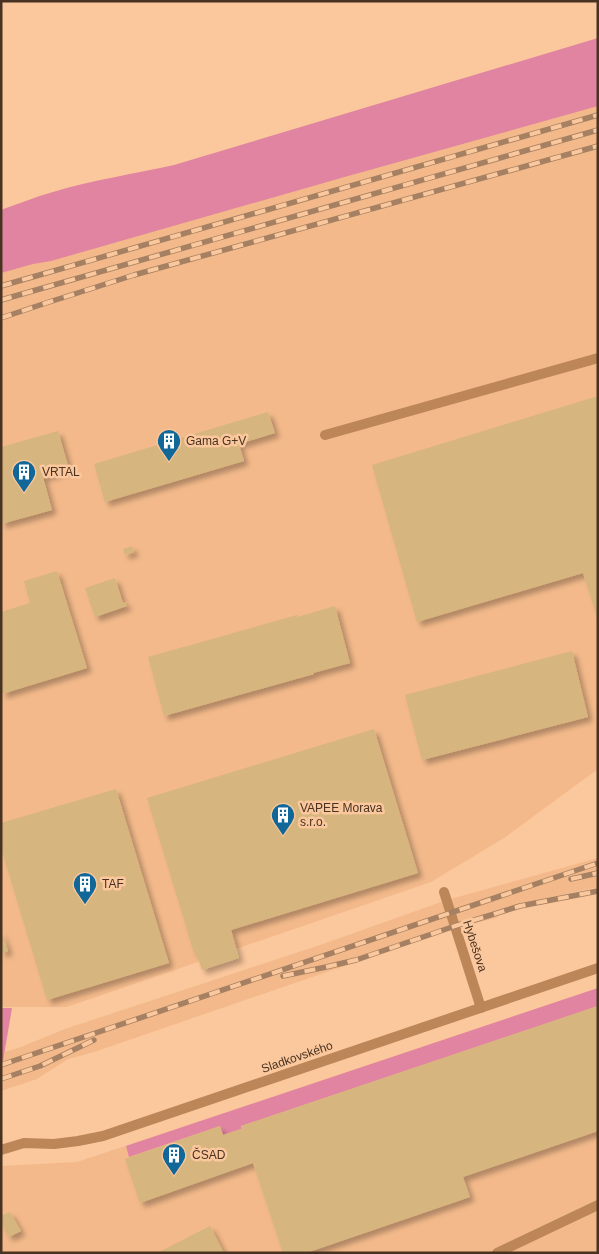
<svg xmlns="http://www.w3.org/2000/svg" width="599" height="1254" font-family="Arial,sans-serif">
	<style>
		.built { fill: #f3b98a }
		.green { fill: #e184a1 }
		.building { fill: #d6b57e; filter: url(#shadow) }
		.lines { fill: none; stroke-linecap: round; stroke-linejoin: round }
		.lane { stroke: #bc8659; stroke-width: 10 }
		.street { stroke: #bc8659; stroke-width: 10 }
		.rail-casing { stroke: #a58062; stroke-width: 5.5 }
		.rail { stroke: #fbc79c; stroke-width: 4; stroke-dasharray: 11; stroke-linecap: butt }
		.labels { text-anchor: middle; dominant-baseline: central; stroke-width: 5; stroke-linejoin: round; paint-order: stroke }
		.poi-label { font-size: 12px; fill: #483322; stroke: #fbc79c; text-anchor: start }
		.street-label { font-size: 12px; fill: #483322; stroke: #fbc79c }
	</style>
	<defs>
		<filter id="shadow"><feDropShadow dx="4.5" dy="4.5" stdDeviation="2.5" flood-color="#0004"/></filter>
	</defs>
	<rect width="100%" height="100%" fill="#fbc79c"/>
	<g class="built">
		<path d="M598,100V769L504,838L431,882L67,1007H1V270Z"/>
		<path d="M598,858V887L524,903L502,913L496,918L455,928L94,1052L68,1059L37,1079L1,1091V1053L21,1047L65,1029L323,944L447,900Z"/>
		<path d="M598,988V1253H1V1166L77,1162Z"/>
	</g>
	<g class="green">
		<path d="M598,38V106L341,178L51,261L33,264L1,273V210C18,204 35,197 53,192C92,180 134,174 174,165Z"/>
		<path d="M598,988V1006L241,1126V1129L223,1135L220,1126L129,1157L126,1146Z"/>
		<path d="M1,1008H12L3,1061H1Z"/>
	</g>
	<g class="building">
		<path d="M598,396V620L583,573L417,622L372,465Z"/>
		<path d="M268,412L275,433L239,444L244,461L105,502L94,464Z"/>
		<path d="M58,431L69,469L43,477L52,510L1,524V447Z"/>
		<path d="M132,546L134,552L125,555L123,549Z"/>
		<path d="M57,571L87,668L2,694L1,612L30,603L24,581Z"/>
		<path d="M115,578L123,603L126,602L127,606L95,617L85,588Z"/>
		<path d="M335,606L350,663L313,673L314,674L164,716L148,657L297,615V617Z"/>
		<path d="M572,651L588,717L422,760L405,695Z"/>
		<path d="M374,729L418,873L231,930L239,958L202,970L196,952L194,953L147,798Z"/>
		<path d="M116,789L169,963L47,1000L1,847V823Z"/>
		<path d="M1,930L8,951L1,953Z"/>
		<path d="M598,1006V1131L463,1177L470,1197L306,1253H283L253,1163L140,1203L125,1159L220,1126L223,1135L241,1129V1126Z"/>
		<path d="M10,1212L21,1231L9,1237L1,1223V1216Z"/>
		<path d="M210,1226L224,1253H157Z"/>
	</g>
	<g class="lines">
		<g class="lane">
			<path d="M325,435L598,358"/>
			<path d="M497,1253L598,1205"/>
		</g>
		<g class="street">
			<path d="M444,892L481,1008"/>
			<path d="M1,1150L24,1143L54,1144L78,1141L103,1136L598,968"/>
		</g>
		<g class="rail-casing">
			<g id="rail">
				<path d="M1,286L598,115"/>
				<path d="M1,300L598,130"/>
				<path d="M1,318L46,303L134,275L598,146"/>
				<path d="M571,879L598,873"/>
				<path d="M283,976L326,967L356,960L455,926L520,906L598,891"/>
				<path d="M1,1065L598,863"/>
				<path d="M1,1079L40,1066L94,1040"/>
			</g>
		</g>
		<use href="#rail" class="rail"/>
	</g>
	<defs>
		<g id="building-pin" transform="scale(1.25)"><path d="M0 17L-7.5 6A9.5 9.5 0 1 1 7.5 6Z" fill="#116898" stroke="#fbc79c"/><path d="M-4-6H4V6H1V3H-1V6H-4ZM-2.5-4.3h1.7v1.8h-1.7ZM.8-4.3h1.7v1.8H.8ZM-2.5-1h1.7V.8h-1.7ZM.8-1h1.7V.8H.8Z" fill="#fff"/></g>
	</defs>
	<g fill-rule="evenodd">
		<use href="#building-pin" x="169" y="441"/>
		<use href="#building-pin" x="24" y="472"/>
		<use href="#building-pin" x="283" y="815"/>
		<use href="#building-pin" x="85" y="884"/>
		<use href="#building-pin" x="174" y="1155"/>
	</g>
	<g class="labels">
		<g class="poi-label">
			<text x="186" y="441">Gama G+V</text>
			<text x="42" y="472">VRTAL</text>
			<text x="300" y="808">VAPEE Morava<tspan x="300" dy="14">s.r.o.</tspan></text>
			<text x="102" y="884">TAF</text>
			<text x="192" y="1155">ČSAD</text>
		</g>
		<g class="street-label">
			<text transform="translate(475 946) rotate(72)">Hybešova</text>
			<text transform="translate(297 1057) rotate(-19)">Sladkovského</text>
		</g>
	</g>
	<rect width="599" height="1254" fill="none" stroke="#483322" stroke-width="5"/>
</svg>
